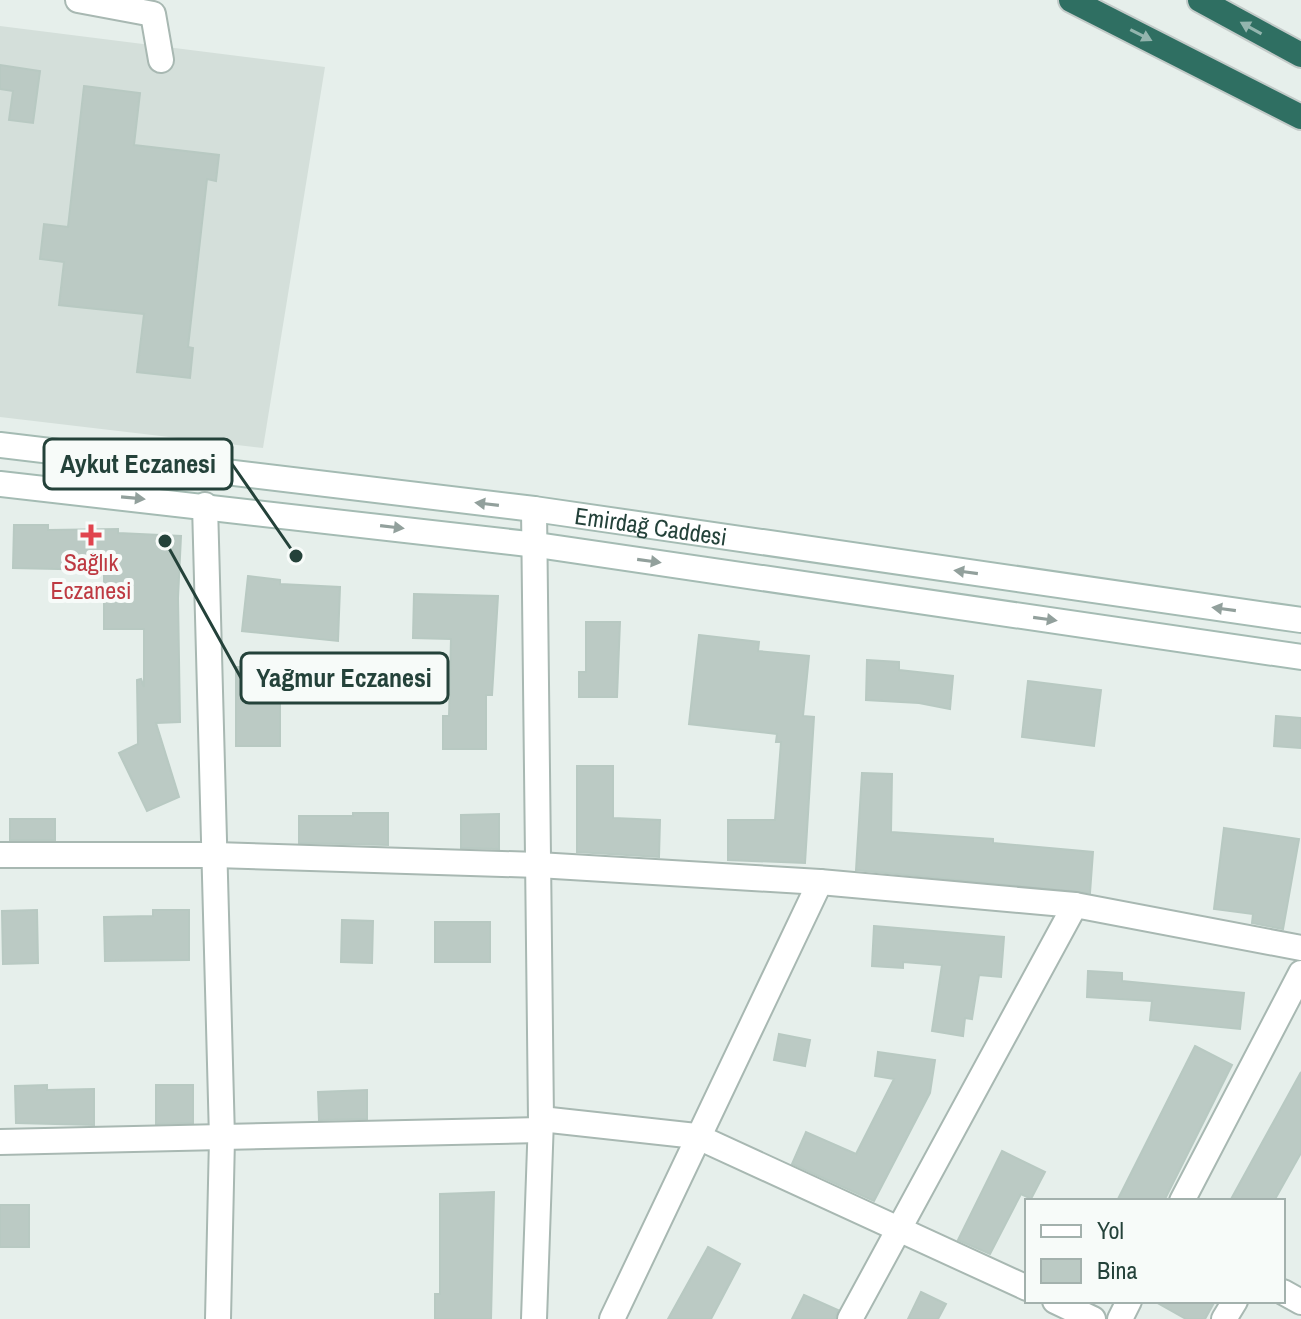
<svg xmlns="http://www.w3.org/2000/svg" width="1301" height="1319" font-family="'Archivo Narrow',sans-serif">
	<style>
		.built { fill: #d4dfda }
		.building { fill: #bbcac4; stroke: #b8c9c2; stroke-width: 2 }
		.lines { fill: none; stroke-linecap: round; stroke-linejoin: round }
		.street-casing { stroke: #a8b8b2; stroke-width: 28 }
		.secondary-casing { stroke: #a4bbb3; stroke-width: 28 }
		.highway-casing { stroke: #c2cac8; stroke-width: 28 }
		.street { stroke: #fff; stroke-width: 24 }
		.secondary { stroke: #fff; stroke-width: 24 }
		.highway { stroke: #2f6f62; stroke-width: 24 }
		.oneway { fill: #93b5ae }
		.oneway2 { fill: #92a09c }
		.health-dot { fill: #e0444e; stroke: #f7fbf9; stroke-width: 3 }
		.labels { text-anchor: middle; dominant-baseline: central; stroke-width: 8; stroke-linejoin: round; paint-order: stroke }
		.street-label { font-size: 24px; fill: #24423a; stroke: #f7fbf9 }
		.health-label { font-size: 24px; fill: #be3a42; stroke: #f7fbf9 }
		.leader { fill: none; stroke: #24423a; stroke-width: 3 }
		.callout-dot { fill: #24423a; stroke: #f7fbf9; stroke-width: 3 }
		.callout { fill: #f7fbf9; stroke: #24423a; stroke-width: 3 }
		.callout-label { font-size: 26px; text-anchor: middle; font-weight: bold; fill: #24423a }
	</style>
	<rect width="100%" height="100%" fill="#e6efeb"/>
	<path class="built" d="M0,26L325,67L263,448L0,417Z"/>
	<g class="building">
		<path d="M0,65L40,71L33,123L9,120L13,91L0,89Z"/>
		<path d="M84,86L140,93L134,145L219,155L216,181L207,179L188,347L193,348L190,378L137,372L144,314L59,305L64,262L40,259L44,224L68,227Z"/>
		<path d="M14,525H48V530L118,529V533L181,536L178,598L180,722L156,723L179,797L147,811L119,753L138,744L137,680L141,679L144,687V629H104V570L13,568Z"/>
		<path d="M248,576L280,580V584L340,587L338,641L242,631Z"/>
		<path d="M414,594L498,596L492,695H486V749H443V716H449L451,639L413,638Z"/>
		<path d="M586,622H620L617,697H579V672H586Z"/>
		<path d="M699,635L759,642L758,651L809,656L803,716L814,717L805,863L728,860V820H775L781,742H776L777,734L689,724Z"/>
		<path d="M867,660L899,662V670L953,676L950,709L919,703L866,700Z"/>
		<path d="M236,667H291V694H280V746H236Z"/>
		<path d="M1028,681L1101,690L1094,746L1022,737Z"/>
		<path d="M1276,716L1301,718V748L1274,746Z"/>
		<path d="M577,766H613V818L660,820L659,857L577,852Z"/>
		<path d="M862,773L892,774L891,832L993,839V843L1093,852L1090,893L856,870Z"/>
		<path d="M353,813H388V845L299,843V816H353Z"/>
		<path d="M499,814V849L461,848V815Z"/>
		<rect x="10" y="819" width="45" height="21"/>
		<path d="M1224,828L1299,839L1283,929L1252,923L1253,914L1214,909Z"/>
		<path d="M37,910L38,963L3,964L2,911Z"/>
		<path d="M153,910H189V960L105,961L104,917L153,916Z"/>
		<path d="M342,920L373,921L372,963L341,962Z"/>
		<rect x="435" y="922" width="55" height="40"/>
		<path d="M874,926L1004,937L1001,977L979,975L972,1019L965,1018L963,1036L932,1031L942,965L903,962V968L872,966Z"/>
		<path d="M1088,971L1122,973V981L1244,993L1240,1029L1150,1020L1152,1001L1087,997Z"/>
		<path d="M779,1034L810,1040L805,1066L774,1060Z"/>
		<path d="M1195,1046L1232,1065L1164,1201H1117Z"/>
		<path d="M878,1052L935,1060L930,1093L874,1201L792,1164L806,1132L856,1154L894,1079L875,1076Z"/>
		<path d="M1301,1072V1153L1274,1201H1230Z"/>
		<path d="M47,1085V1090L94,1089V1125L16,1123L15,1086Z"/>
		<path d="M156,1085H193V1123L156,1124Z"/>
		<path d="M367,1090V1119L319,1120L318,1092Z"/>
		<path d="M1002,1151L1045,1172L1031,1199L1021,1194L990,1254L958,1240Z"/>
		<path d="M494,1192L491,1319H435V1294H440V1194Z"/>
		<rect x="0" y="1205" width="29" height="42"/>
		<path d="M708,1247L740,1264L711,1319H668Z"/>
		<path d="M921,1292L946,1304L938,1319H908Z"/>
		<path d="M804,1295L838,1310L835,1319H792Z"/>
		<path d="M1154,1301H1215L1205,1319H1186Z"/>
	</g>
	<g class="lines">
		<g class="street-casing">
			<g id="street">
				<path d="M78,0L153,14L161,60"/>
				<path d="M205,505L222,1138L218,1319"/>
				<path d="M0,855H215L538,865L820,882L1075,905L1301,948"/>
				<path d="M541,1119L696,1136L1027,1288"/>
				<path d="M0,1142L540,1130"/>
				<path d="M1182,1201L1301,973"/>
				<path d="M1283,1292L1301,1302"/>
				<path d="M1055,1301L1093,1319"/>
				<path d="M534,1319L541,1119L534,509"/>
				<path d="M612,1319L820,882"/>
				<path d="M850,1319L1075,905"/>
				<path d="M1120,1319L1129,1301"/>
				<path d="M1224,1319L1235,1301"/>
			</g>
		</g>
		<g class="secondary-casing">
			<g id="secondary">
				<path id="s1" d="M0,445L534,509L1301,620"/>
				<path d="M0,484L537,545L1301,657"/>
			</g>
		</g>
		<g class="highway-casing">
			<g id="highway">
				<path d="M1071,0L1301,117"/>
				<path d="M1200,0L1301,55"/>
			</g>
		</g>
		<use href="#street" class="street"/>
		<use href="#secondary" class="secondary"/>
		<use href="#highway" class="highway"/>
	</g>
	<defs><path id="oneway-solid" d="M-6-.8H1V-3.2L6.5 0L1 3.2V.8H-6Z" transform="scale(2)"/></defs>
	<g class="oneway">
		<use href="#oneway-solid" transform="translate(1251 28) rotate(-151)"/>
		<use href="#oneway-solid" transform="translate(1141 35) rotate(27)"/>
	</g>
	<g class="oneway2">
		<use href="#oneway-solid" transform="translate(133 498) rotate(5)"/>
		<use href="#oneway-solid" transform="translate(487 504) rotate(-173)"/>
		<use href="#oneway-solid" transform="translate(392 527) rotate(7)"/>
		<use href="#oneway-solid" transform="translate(649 561) rotate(8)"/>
		<use href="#oneway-solid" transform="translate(966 572) rotate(-172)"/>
		<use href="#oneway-solid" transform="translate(1224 609) rotate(-172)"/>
		<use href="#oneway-solid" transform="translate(1045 619) rotate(8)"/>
	</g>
	<path class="health-dot" d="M87 523h8v8h8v8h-8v8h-8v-8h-8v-8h8z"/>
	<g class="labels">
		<g class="street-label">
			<text stroke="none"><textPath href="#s1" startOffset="656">Emirdağ Caddesi</textPath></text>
		</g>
		<g class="health-label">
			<text x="91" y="562">Sağlık<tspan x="91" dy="28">Eczanesi</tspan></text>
		</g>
	</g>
	<path class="leader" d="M296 556L232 464M165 541L241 678"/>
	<g class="callout-dot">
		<circle cx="296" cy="556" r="8"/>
		<circle cx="165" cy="541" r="8"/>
	</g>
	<g class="callout">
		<rect x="44" y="439" width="188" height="50" rx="8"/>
		<rect x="241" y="653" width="207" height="50" rx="8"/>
	</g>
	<g class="callout-label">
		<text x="138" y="473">Aykut Eczanesi</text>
		<text x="344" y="687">Yağmur Eczanesi</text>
	</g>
	<rect x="1025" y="1199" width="260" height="104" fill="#f7fbf9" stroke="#a3b1ad" stroke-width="2"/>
	<rect x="1041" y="1225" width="40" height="12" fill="#ffffff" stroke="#a3b1ad" stroke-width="2"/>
	<text x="1097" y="1239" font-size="24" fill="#24423a">Yol</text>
	<rect x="1041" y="1259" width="40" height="24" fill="#bbcac4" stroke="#a3b1ad" stroke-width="2"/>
	<text x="1097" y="1279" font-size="24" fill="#24423a">Bina</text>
</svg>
